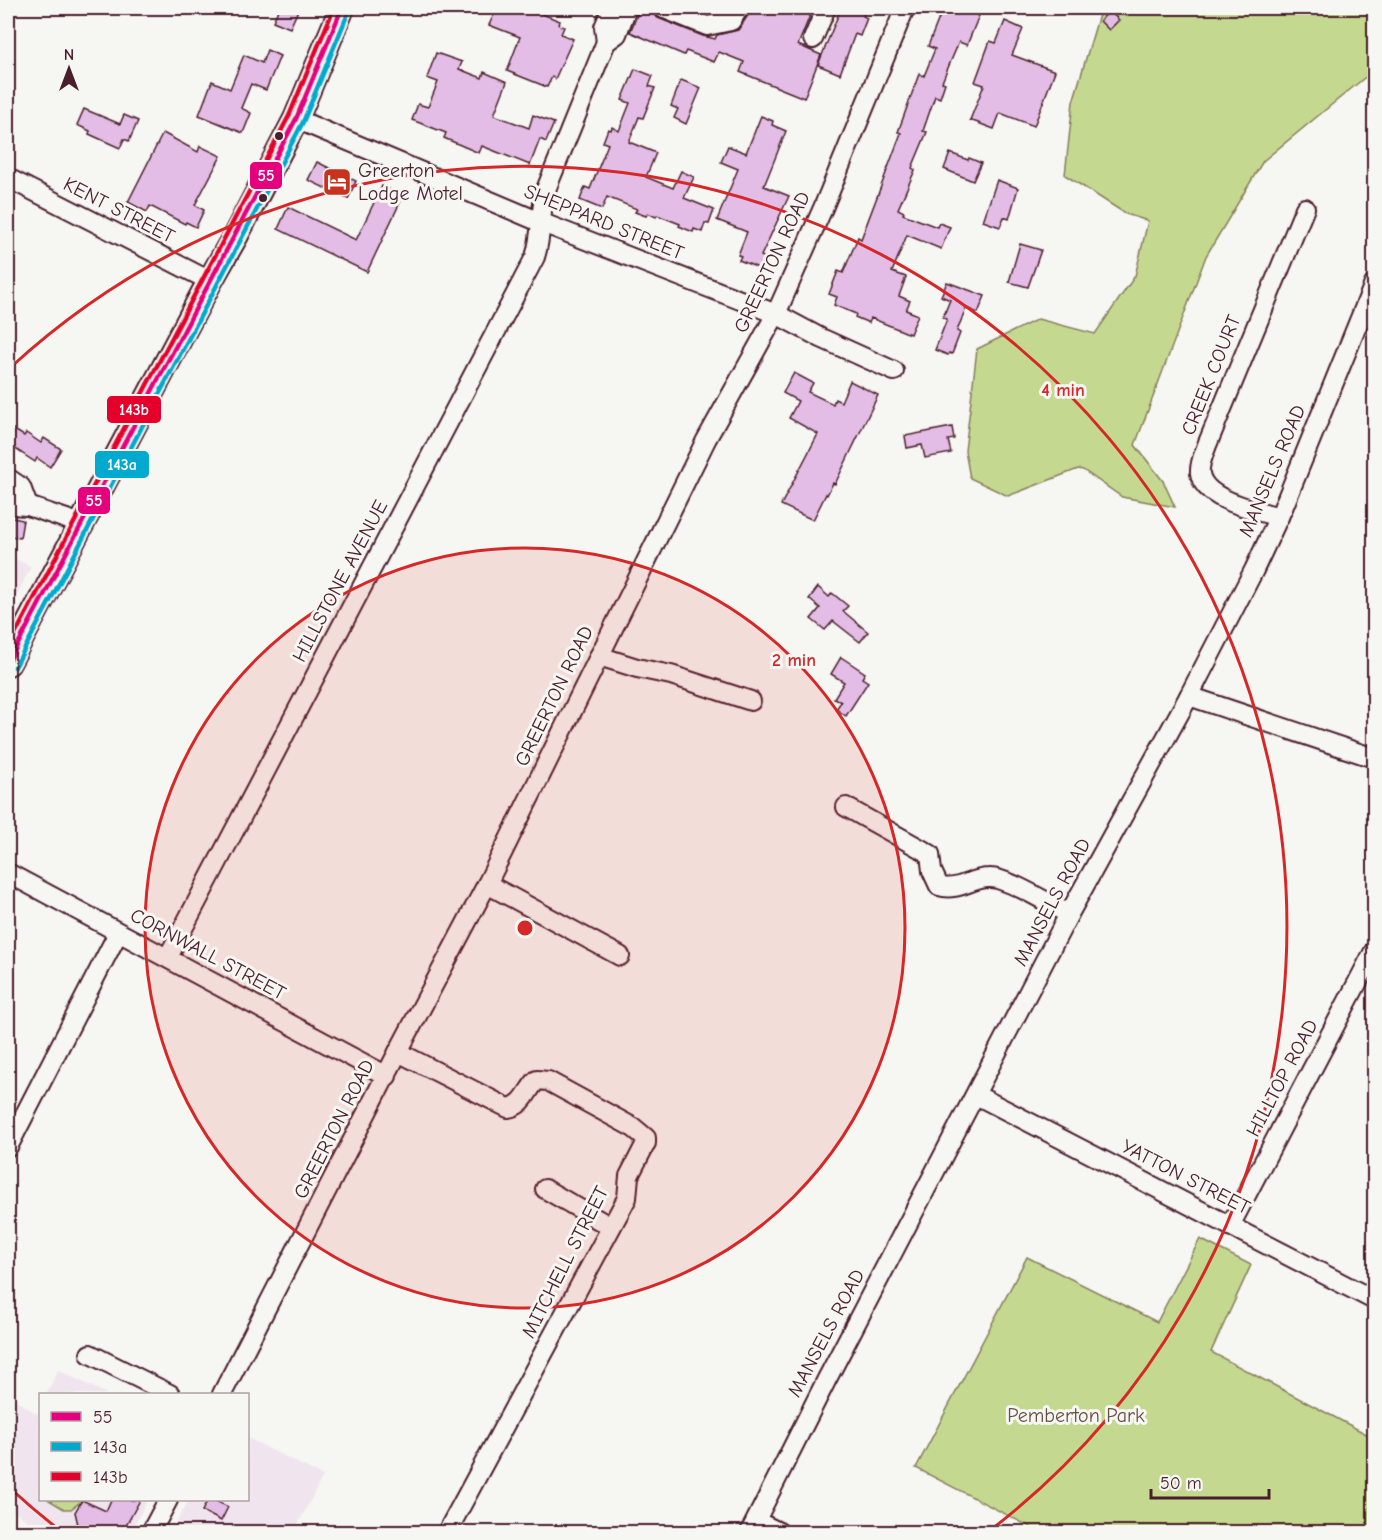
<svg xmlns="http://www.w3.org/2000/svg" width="1382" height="1540" font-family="'Comic Neue',sans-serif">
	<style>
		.built { fill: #f0e5ee }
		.green { fill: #c4d98f; stroke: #877c5d; stroke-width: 1.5 }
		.building { fill: #e3bde6; stroke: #4a1f2b; stroke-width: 1.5 }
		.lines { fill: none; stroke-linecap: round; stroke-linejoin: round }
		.minor-casing { stroke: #4a1f2b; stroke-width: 22 }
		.secondary-casing { stroke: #4a1f2b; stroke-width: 28 }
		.minor { stroke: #f6f6f2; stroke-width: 18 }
		.secondary { stroke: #f6f6f2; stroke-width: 24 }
		.bus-1-casing { stroke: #f6f6f2; stroke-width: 9 }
		.bus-2-casing { stroke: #f6f6f2; stroke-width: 9 }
		.bus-3-casing { stroke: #f6f6f2; stroke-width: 9 }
		.bus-1 { stroke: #e5007d; stroke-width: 4.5 }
		.bus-2 { stroke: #00a9ce; stroke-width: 4.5 }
		.bus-3 { stroke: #e4002b; stroke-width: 4.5 }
		.ring { fill: none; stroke: #d62828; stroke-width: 3 }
		.bus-dot { fill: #4a1f2b; stroke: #f6f6f2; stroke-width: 2 }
		.labels { text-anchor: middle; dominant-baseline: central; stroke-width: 6; stroke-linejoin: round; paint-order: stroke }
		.poi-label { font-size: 20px; fill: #4a1f2b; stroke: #f6f6f2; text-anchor: start }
		.street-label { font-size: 20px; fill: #4a1f2b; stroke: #f6f6f2 }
		.park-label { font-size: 20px; fill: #684e44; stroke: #f6f6f2 }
		.centre { fill: #d62828; stroke: #f6f6f2; stroke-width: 3 }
		.ring-label { font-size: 18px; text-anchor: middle; font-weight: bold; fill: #d62828; stroke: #f6f6f2; stroke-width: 6; stroke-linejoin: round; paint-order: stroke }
		.line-badge { stroke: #f6f6f2; stroke-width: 2 }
		.badge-label { font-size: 16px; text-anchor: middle; font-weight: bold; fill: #fff }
	</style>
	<rect width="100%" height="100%" fill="#f6f6f2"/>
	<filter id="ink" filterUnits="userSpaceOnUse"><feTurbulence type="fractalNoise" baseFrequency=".0167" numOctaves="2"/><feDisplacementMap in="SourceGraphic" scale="12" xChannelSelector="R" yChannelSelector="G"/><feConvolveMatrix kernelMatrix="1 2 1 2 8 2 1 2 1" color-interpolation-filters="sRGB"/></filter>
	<g filter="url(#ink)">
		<g class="built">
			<path d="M8,555L31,567L8,612Z"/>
			<path d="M58,1370L107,1394H47Z"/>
			<path d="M8,1395L37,1414L40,1409V1500H147L131,1532H43L8,1507Z"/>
			<path d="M248,1438L323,1476L294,1532H171L189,1500H248Z"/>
		</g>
		<g class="green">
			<path d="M1101,8H1374V70L1263,161L1206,256L1135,445L1163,481L1175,507L1122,497L1083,470L1078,469L1008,496L970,478L965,451L977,349L1038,319L1095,334L1135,276L1148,221L1126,214L1065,175L1073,102Z"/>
			<path d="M1200,1239L1251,1265L1211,1352L1374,1438V1532H1040L916,1468L1027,1257L1157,1322Z"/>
			<path d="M49,1500H83L71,1509H64Z"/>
		</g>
		<g class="building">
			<path d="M279,8H299L290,28L273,21Z"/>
			<path d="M497,8H527L560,21L559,25L564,27L561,34L573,39L555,79L552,77L547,87L507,71L520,37L489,25Z"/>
			<path d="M640,8H651L653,14L658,18L703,36L715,39L717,35L738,30L749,14L750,8H813L798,45L821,55L804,98L740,72L744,62L719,52L714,62L686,51L684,55L630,32Z"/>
			<path d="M841,8H866L863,16L867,18L860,36L855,34L840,74L818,65Z"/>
			<path d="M943,8H967L980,13L967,45L959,42L942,82L945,83L940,98L935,96L923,131L927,132L912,168L915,170L898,209L904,212L903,214L937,227L939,223L950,227L941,249L907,235L892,272L906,277L899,296L910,301L906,310L918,315L910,334L871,318L869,323L855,317L856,314L834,305L837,297L829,294L838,271L843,273L858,237L861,239L880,189L901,133L898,132L919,74L924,76L935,49L928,46Z"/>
			<path d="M1109,11L1119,20L1109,30L1100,21Z"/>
			<path d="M1005,21L1023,29L1012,55L1055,71L1034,126L1000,113L994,129L970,120L984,85L975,82L990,41L996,43Z"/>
			<path d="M267,50L280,56L266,90L251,84L241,108L251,113L243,133L199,115L212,81L230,89L244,55L262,63Z"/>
			<path d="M436,53L462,62L459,69L482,78L484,72L507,82L494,115L529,128L533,115L554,123L546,142L540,139L530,165L482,146L479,153L444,138L446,133L412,120L418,104L428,107L438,82L427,78Z"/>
			<path d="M635,69L653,76L649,86L655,88L643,118L639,117L629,142L656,153L646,177L673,188L681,171L694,177L684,198L714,210L709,224L705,223L702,232L694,229L693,232L679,226L680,224L657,215L656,217L648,213L646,216L635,212L637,209L607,197L602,209L580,200L585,187L590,189L608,144L603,142L608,129L611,130L612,127L619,131L630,103L622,100Z"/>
			<path d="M681,80L701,88L686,124L674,118L678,109L671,106Z"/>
			<path d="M84,109L120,124L124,115L138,121L129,141L124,139L120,148L89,134L90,131L77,125Z"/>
			<path d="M761,116L773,121L772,125L786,131L764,186L789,196L761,256L767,259L763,270L739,260L741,256L738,255L747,232L717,220L738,169L721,162L728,146L746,153Z"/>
			<path d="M163,133L198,152L200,146L221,156L195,205L204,210L196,227L186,222L185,224L150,206L147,212L128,202Z"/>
			<path d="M950,153L968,160L969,158L981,163L973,181L944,169Z"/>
			<path d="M317,162L356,181L348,199L308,180Z"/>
			<path d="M997,180L1018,188L1009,219L1004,217L1000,227L983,221Z"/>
			<path d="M382,186L403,196L367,272L278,229L288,207L356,240Z"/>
			<path d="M1020,244L1041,250L1028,287L1009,282Z"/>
			<path d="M947,282L985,296L978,313L966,308L957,331L960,333L952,354L949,353L948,355L935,350L947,319L943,317L950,300L941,296Z"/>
			<path d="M794,373L813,383L808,392L833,404L835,399L841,402L850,381L878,395L835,484L833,483L827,495L826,494L813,520L781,505L818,434L789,418L798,401L783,393Z"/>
			<path d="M8,426L24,436L26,433L41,443L44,438L61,449L50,467L37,458L35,462L8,444Z"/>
			<path d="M952,427L954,439L948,440L951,453L925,458L922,445L907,448L905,436Z"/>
			<path d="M8,517L23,520L20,538L8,536Z"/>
			<path d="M818,587L829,597L832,593L848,606L843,611L868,632L860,642L833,621L825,630L811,619L820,608L809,599Z"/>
			<path d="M841,657L865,673L862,678L868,682L846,716L836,709L841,702L834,698L844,682L831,674Z"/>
			<path d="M82,1500L106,1511L111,1500H140L122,1533H80L75,1512Z"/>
			<path d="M208,1500H214L228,1507L221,1521L202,1511Z"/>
		</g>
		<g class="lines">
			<g class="minor-casing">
				<g id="minor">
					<path d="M662,8L707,26L731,21L739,8"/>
					<path d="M813,39L826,8"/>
					<path d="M606,42L604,27L612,8"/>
					<path d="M296,119L540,222L776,314L821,338L894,371"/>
					<path d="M8,178L210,281"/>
					<path d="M8,478L21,487L28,506"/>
					<path d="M8,505L28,506L81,524"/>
					<path d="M1279,517C1256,510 1203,500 1200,473C1199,463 1204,454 1207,445L1305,208"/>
					<path d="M599,656L637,668L671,675L751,701"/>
					<path d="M1189,696L1374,758"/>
					<path d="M846,807L930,854L932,871L939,886C958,892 971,878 989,878C1007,877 1051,905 1069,914"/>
					<path d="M8,873L387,1076"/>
					<path d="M487,884L620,956"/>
					<path d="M168,957L535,257C542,236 540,213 545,192L606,42L617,34L627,8"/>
					<path d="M398,1052L508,1108C524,1106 527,1090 537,1080L548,1081L634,1128L646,1138V1143L629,1176L627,1198L447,1532"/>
					<path d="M976,1095L1374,1300"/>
					<path d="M8,1147L118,933"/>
					<path d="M545,1189L611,1227"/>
					<path d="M1230,1226L1374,951"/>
					<path d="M90,1354L170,1394"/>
					<path d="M222,1394L398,1052L487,884L706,440L776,314L823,208L905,8"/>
					<path d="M756,1521L779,1532"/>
					<path d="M151,1532L168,1500"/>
					<path d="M750,1532L827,1379L1069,914L1189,696L1254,570L1283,508L1374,284"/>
				</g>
			</g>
			<g class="secondary-casing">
				<path id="secondary" d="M8,663L210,281L236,235L296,119L342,8"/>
			</g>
			<use href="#minor" class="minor"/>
			<use href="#secondary" class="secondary"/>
			<g class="bus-1-casing">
				<path id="bus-1" d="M8,663L296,119L342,8"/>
			</g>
			<g class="bus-2-casing">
				<path id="bus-2" d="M15,667L303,122L349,11"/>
			</g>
			<g class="bus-3-casing">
				<path id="bus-3" d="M8,648L289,116L334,8"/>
			</g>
			<use href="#bus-1" class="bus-1"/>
			<use href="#bus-2" class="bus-2"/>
			<use href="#bus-3" class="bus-3"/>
		</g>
	</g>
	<circle cx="525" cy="928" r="380" fill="#d62828" fill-opacity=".12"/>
	<g class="ring">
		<circle cx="525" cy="928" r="380"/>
		<path d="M62 1532A761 761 0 0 1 11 1489M11 367A761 761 0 1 1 988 1532"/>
	</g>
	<defs>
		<g id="hotel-square" transform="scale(1.5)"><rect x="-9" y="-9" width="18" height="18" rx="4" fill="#c8321e" stroke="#f6f6f2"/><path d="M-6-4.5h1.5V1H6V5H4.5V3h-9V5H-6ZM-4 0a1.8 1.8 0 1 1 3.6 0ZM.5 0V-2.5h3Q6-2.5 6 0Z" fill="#fff"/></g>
	</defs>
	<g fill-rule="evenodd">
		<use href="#hotel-square" x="337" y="182"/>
	</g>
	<g class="bus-dot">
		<circle cx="279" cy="136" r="5"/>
		<circle cx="263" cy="198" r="5"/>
	</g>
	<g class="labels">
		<g class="poi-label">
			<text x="358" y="170">Greerton<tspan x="358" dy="23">Lodge Motel</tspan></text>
		</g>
		<g class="street-label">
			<text transform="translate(119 210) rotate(27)">KENT STREET</text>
			<text transform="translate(604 222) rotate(22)">SHEPPARD STREET</text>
			<text transform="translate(772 262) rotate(-65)">GREERTON ROAD</text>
			<text transform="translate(1211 375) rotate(-68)">CREEK COURT</text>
			<text transform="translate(1272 471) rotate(-67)">MANSELS ROAD</text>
			<text transform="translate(340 581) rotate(-62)">HILLSTONE AVENUE</text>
			<text transform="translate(554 696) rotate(-64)">GREERTON ROAD</text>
			<text transform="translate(1052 902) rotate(-62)">MANSELS ROAD</text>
			<text transform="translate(208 954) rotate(28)">CORNWALL STREET</text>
			<text transform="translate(1282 1078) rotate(-62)">HILLTOP ROAD</text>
			<text transform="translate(334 1129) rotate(-63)">GREERTON ROAD</text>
			<text transform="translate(1186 1177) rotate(27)">YATTON STREET</text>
			<text transform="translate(565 1262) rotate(-63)">MITCHELL STREET</text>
			<text transform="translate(826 1333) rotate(-62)">MANSELS ROAD</text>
		</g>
		<g class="park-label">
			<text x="1076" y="1415">Pemberton Park</text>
		</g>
	</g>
	<circle cx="525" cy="928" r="9" class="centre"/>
	<g class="ring-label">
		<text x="1063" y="396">4 min</text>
		<text x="794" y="666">2 min</text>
	</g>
	<g class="line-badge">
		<rect x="249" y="161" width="34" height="29" rx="6" fill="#e5007d"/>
		<rect x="106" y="395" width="56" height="29" rx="6" fill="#e4002b"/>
		<rect x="94" y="450" width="56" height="29" rx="6" fill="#00a9ce"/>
		<rect x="77" y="486" width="34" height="29" rx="6" fill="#e5007d"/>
	</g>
	<g class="badge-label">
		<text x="266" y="181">55</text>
		<text x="134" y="415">143b</text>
		<text x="122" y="470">143a</text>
		<text x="94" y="506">55</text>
	</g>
	<rect width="1382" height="1540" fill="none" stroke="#f6f6f2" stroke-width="30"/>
	<rect x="15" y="15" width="1352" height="1510" fill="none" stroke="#4a1f2b" stroke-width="2" filter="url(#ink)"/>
	<rect x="39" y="1393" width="210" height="108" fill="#f6f6f2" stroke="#b1a0a2" stroke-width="1.5"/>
	<rect x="51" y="1412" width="30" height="9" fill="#e5007d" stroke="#b1a0a2" stroke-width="1.5"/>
	<text x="93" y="1423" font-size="18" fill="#4a1f2b">55</text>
	<rect x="51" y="1442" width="30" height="9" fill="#00a9ce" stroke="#b1a0a2" stroke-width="1.5"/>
	<text x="93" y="1453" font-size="18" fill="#4a1f2b">143a</text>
	<rect x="51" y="1472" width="30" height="9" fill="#e4002b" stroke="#b1a0a2" stroke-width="1.5"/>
	<text x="93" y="1483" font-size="18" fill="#4a1f2b">143b</text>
	<g transform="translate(69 69)" stroke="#f6f6f2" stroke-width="4.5" paint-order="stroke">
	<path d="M0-4.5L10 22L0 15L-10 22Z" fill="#4a1f2b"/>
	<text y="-9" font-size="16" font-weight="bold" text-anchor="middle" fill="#4a1f2b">N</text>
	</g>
	<path d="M1151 1489v9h118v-9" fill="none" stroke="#4a1f2b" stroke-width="3"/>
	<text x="1160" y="1489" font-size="18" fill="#4a1f2b" stroke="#f6f6f2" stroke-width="4.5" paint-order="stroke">50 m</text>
</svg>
